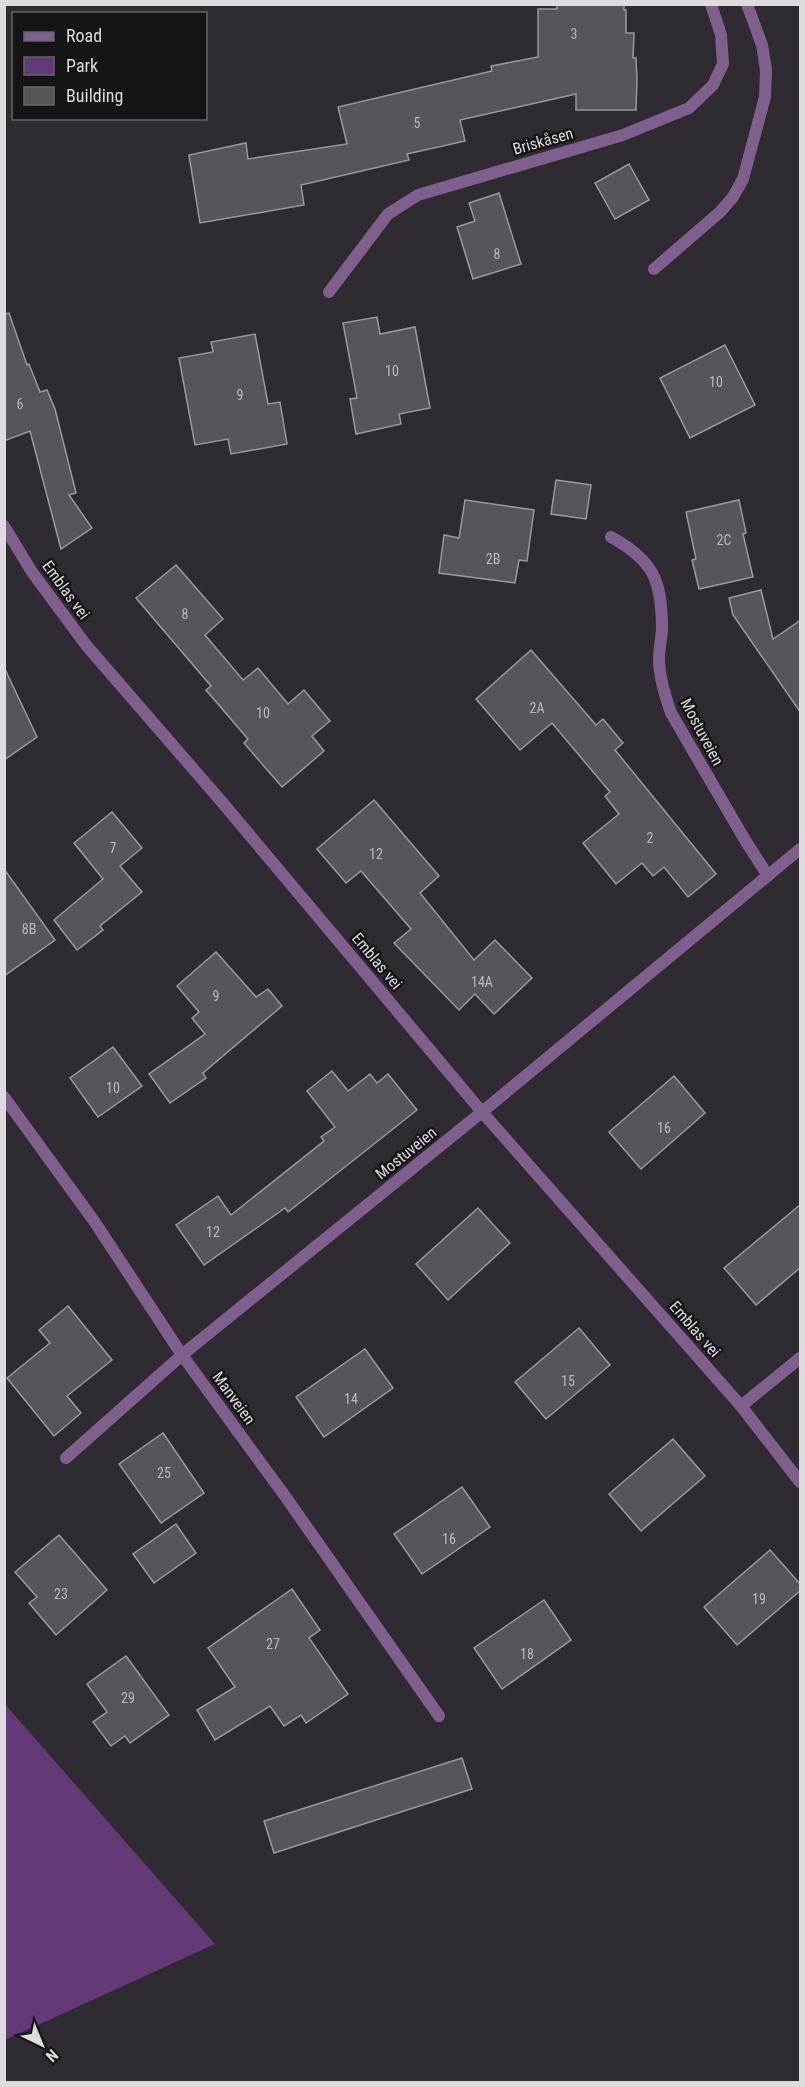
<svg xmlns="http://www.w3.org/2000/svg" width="805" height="2087" font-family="'Roboto Condensed',sans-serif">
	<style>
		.green { fill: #643977 }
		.building { fill: #59535c; stroke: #9e97a2; stroke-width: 1.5 }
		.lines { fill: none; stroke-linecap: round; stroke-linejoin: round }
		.service { stroke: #7f5f8e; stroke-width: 12 }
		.minor { stroke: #7f5f8e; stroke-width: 12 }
		.labels { text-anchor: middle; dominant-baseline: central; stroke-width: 5; stroke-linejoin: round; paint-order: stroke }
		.number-label { font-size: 14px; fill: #bdb8bf }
		.street-label { font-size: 16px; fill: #dedae0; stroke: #171418 }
	</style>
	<rect width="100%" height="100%" fill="#302a33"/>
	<path class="green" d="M4,1703L215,1944L5,2040H4Z"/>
	<g class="building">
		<path d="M557,4H624V10H626V33H634L633,58H636L637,79L636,110H576V94L460,120L465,141L407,154L409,160L301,185L304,205L200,223L189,155L246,143L248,159L347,144L338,107L492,71L491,66L538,57V9H557Z"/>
		<path d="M629,164L649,200L615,219L595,183Z"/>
		<path d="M499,193L521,264L473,279L457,227L475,221L469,203Z"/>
		<path d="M9,313L27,365L29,364L40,392L47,390L55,409L76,493L69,495L92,528L61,549L30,431L4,441V314Z"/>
		<path d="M377,317L380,334L415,327L430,408L399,414L401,424L356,434L350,399L357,398L343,323Z"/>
		<path d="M255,334L268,404L280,402L287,444L231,454L228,439L195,445L179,358L213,352L211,342Z"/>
		<path d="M725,345L755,405L690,438L660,378Z"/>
		<path d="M556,480L591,485L586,519L551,514Z"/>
		<path d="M465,500L534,510L527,561L519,560L515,583L439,573L444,535L459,538Z"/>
		<path d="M739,500L746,533L743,534L753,577L699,589L692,560L696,559L686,512Z"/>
		<path d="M176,565L223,619L205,635L243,680L258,668L288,704L304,690L330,721L312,736L324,751L282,787L244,743L248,739L206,690L211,686L136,598Z"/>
		<path d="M761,590L773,639L801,620V713L733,615L729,598Z"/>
		<path d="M531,650L596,725L603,719L623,743L615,750L716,874L688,897L664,867L653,876L642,863L616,884L583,843L619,814L605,796L610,792L552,723L520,750L476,699Z"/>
		<path d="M4,667L37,737L4,760Z"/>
		<path d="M374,800L439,876L420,893L474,960L495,940L532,978L494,1014L475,994L459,1010L394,943L411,929L361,871L346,883L317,849Z"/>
		<path d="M112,812L142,848L120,866L142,892L100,926L103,930L77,950L54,920L103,879L74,843Z"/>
		<path d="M4,869L55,940L4,976Z"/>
		<path d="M216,952L256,997L268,989L282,1006L203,1073L206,1078L170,1103L149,1074L205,1034L192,1018L199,1012L177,986Z"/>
		<path d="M113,1047L142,1086L98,1117L70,1078Z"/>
		<path d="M332,1071L348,1091L370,1074L377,1083L388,1074L417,1110L288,1212L285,1208L204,1265L176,1225L218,1196L231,1215L324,1141L321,1137L335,1127L307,1091Z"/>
		<path d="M674,1076L705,1113L641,1169L609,1132Z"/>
		<path d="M801,1204V1267L756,1305L724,1268Z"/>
		<path d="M478,1208L510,1243L448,1300L416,1264Z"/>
		<path d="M68,1306L112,1360L67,1396L81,1413L54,1436L7,1378L50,1343L39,1330Z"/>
		<path d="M579,1328L610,1365L546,1419L515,1382Z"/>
		<path d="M365,1349L393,1388L324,1437L296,1397Z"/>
		<path d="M163,1433L204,1493L161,1523L119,1464Z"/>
		<path d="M673,1439L705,1476L641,1531L609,1494Z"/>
		<path d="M462,1487L490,1527L422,1574L394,1534Z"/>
		<path d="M176,1524L196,1553L154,1583L133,1554Z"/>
		<path d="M59,1535L107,1590L56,1635L29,1603L37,1597L15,1572Z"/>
		<path d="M770,1550L801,1585V1590L737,1645L704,1607Z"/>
		<path d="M292,1589L320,1630L309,1638L348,1694L306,1723L301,1715L284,1726L270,1706L215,1740L197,1710L235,1687L208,1648Z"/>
		<path d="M544,1600L571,1640L502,1689L474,1648Z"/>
		<path d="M126,1656L169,1715L130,1743L125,1736L111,1746L93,1722L107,1712L87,1684Z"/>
		<path d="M462,1758L472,1789L274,1853L264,1821Z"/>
	</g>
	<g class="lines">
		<g class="service">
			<path d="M654,269L720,212L733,197L743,179L765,97L766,70L762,45L747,4"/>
			<path d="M741,1406L800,1482"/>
		</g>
		<g class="minor">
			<path d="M329,292L388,214L418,195L623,135L689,108L713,85L723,64L721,35L711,4"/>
			<path d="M4,526L32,572L86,645L221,801L482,1112L741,1406L800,1358"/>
			<path d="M611,537C655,561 662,582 662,631C661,640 659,650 659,659C659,676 665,696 671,713L745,840L768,876"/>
			<path d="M4,1097L94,1221L182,1355L285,1496L439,1716"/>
			<path d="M66,1458L182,1355L482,1112L800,849"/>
		</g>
	</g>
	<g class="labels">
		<g class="number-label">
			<text x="574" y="34">3</text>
			<text x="417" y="123">5</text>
			<text x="497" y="254">8</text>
			<text x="392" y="371">10</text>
			<text x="716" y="382">10</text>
			<text x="240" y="395">9</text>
			<text x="20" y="404">6</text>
			<text x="724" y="540">2C</text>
			<text x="493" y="559">2B</text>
			<text x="185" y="614">8</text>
			<text x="537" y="708">2A</text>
			<text x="263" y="713">10</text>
			<text x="650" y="838">2</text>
			<text x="113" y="848">7</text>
			<text x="376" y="854">12</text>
			<text x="29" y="929">8B</text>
			<text x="482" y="982">14A</text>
			<text x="216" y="996">9</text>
			<text x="113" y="1088">10</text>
			<text x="664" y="1128">16</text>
			<text x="213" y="1232">12</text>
			<text x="568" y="1381">15</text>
			<text x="351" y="1399">14</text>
			<text x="164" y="1473">25</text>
			<text x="449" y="1539">16</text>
			<text x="61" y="1594">23</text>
			<text x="759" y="1599">19</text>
			<text x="273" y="1644">27</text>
			<text x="527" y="1654">18</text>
			<text x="128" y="1698">29</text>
		</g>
		<g class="street-label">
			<text transform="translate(543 141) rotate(-16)">Briskåsen</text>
			<text transform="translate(66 590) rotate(54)">Emblas vei</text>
			<text transform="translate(702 732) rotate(62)">Mostuveien</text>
			<text transform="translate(377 961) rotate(50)">Emblas vei</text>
			<text transform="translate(406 1153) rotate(-39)">Mostuveien</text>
			<text transform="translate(695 1329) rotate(49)">Emblas vei</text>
			<text transform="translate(234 1398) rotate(54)">Manveien</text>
		</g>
	</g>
	<rect width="805" height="2087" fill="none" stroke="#dedae0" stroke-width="12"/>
	<rect x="12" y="12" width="195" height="108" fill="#171418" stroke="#676368" stroke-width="1.5"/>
	<rect x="24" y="32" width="30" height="9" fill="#7f5f8e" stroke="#676368" stroke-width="1.5"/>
	<text x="66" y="42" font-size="18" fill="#dedae0">Road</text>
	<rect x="24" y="57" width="30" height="18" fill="#643977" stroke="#676368" stroke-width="1.5"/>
	<text x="66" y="72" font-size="18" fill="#dedae0">Park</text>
	<rect x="24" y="87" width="30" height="18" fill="#59535c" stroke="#676368" stroke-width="1.5"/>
	<text x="66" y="102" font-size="18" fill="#dedae0">Building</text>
	<g transform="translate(42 2045) rotate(137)" stroke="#171418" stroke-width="4.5" paint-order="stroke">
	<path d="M0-4.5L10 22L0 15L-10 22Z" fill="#dedae0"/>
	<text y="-9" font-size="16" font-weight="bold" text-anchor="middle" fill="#dedae0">N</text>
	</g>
</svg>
